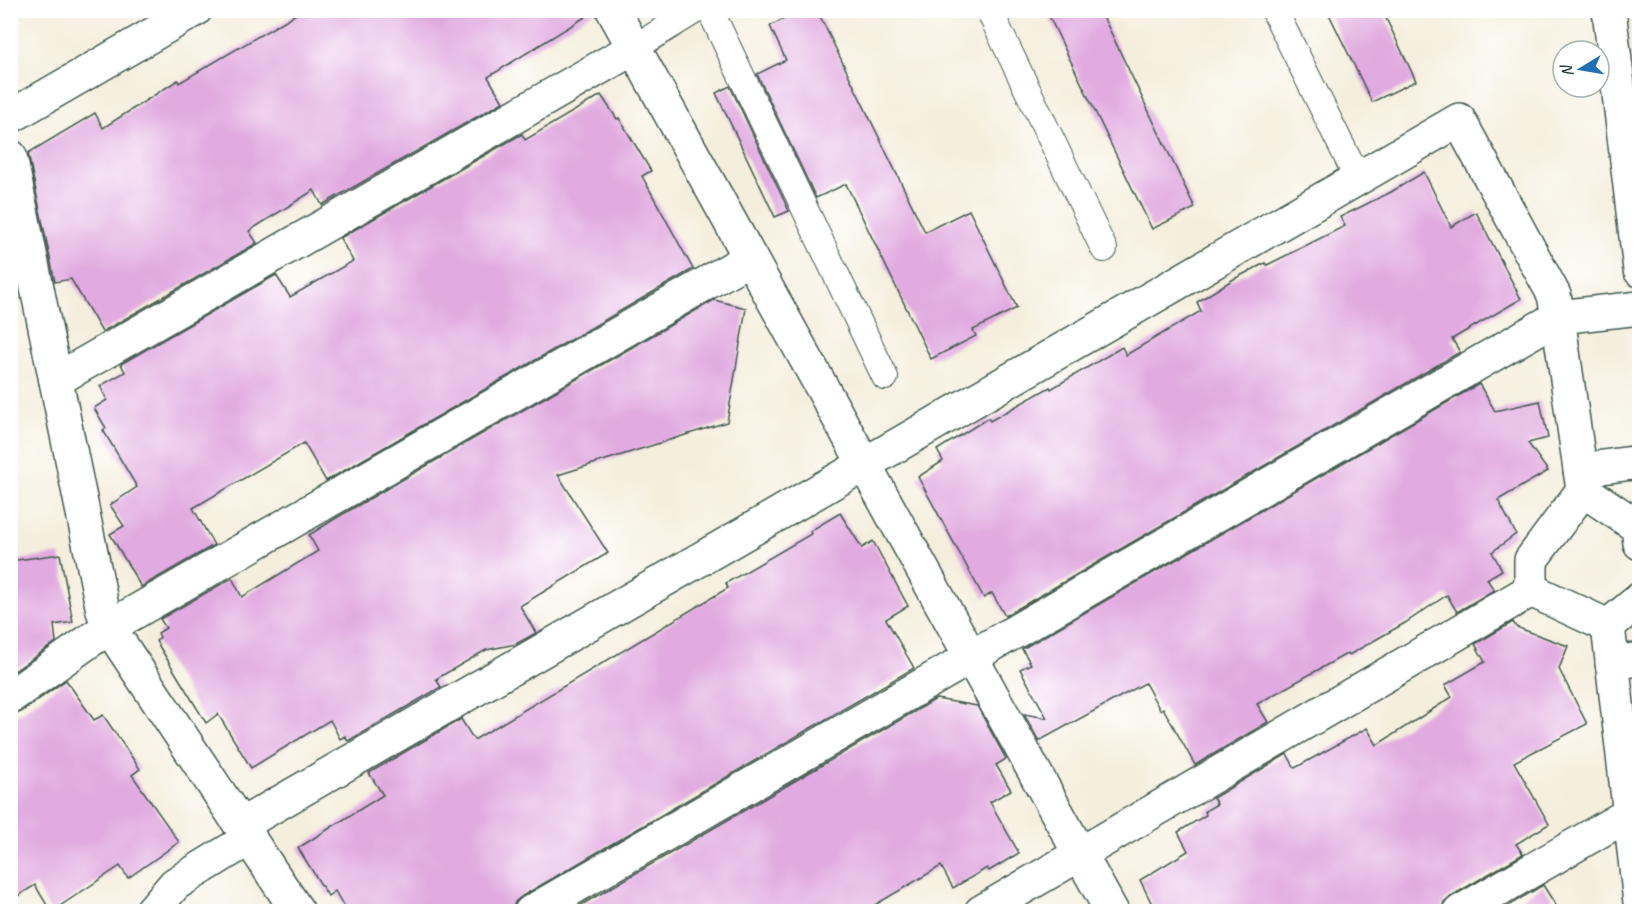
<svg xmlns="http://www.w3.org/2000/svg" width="1650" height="922" font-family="Caveat,sans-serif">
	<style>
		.building { fill: #e1aae0 }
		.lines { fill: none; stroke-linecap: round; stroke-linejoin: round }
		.service-casing { stroke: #3f584d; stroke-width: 28 }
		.pedestrian-casing { stroke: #3f584d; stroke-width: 36 }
		.minor-casing { stroke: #3f584d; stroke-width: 36 }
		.tertiary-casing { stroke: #3f584d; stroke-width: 36 }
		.service { stroke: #fff; stroke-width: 26 }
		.pedestrian { stroke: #fff; stroke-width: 33 }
		.minor { stroke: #fff; stroke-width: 33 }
		.tertiary { stroke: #fff; stroke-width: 33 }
	</style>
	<rect width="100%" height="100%" fill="#fff"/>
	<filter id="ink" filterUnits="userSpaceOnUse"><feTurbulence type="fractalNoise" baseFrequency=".0167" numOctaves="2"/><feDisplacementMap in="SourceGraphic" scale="12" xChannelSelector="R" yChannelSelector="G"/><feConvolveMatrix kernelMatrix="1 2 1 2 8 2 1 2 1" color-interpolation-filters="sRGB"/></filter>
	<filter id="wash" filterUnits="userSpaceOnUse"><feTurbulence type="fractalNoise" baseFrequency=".008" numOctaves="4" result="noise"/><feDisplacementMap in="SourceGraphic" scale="24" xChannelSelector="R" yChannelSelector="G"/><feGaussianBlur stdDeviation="1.35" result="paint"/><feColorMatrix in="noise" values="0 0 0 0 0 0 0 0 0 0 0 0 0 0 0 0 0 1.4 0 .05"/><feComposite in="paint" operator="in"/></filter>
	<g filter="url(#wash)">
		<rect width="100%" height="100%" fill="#f4eedc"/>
		<g id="blocks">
			<g class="building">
				<path d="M303,10L595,11L488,77L503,102L322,205L314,190L249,231L257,243L102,332L71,279L55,282L28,153L95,113L103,128L178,80L179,83Z"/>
				<path d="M801,10H817L925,232L969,210L1017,308L973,330L976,336L931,359L846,184L816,198L757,74L786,60L770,26Z"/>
				<path d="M1046,10H1100L1195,208L1152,229Z"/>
				<path d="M1327,10H1382L1416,81L1372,102Z"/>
				<path d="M730,86L789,211L775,217L716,93Z"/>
				<path d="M601,95L617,119L619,118L651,171L642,176L693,269L326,481L304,443L193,508L214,545L141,587L110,534L124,526L110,505L137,487L103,430L106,428L94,408L107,400L100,386L125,372L121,364L276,275L290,297L353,261L340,238L522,134L525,140Z"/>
				<path d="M1424,172L1451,227L1476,212L1521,299L1452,339L1460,352L1005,616L992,593L984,598L918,477L943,461L937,450L988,418L990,421L1050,387L1051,389L1122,347L1126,355L1201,311L1197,302L1232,280L1265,263L1267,265L1345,226L1340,217L1391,192Z"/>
				<path d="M714,300L746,308L727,422L558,475L608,553L520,606L536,633L516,644L486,650L436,679L441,687L348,741L345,736L340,739L330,720L251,768L218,714L206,723L156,641L160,637L158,633L166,628L160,619L232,578L242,597L318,551L309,535L338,517Z"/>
				<path d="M1479,384L1495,411L1540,401L1548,438L1528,443L1548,471L1498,500L1516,534L1492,552L1502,570L1487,579L1494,590L1457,612L1447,595L1405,623L1349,655L1348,653L1257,704L1268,722L1195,765L1163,708L1160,710L1145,683L1039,741L1024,714L1047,718L1020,669L1031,664L1022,649Z"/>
				<path d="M840,513L862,548L873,541L908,606L886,619L914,668L522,896L515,902L512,912H347L335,891L328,896L298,848L383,795L369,773L461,719L474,740L728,588L726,583L811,534L810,531Z"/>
				<path d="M60,554L73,622L54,625L56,642L10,674V561Z"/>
				<path d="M1513,622L1516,627L1568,646L1559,669L1587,724L1514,762L1549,824L1516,844L1523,854L1451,896L1444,902L1441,912H1156L1140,880L1188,851L1178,832L1206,815L1205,811L1217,804L1213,798L1287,754L1295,768L1367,728L1377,745L1452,697L1445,685L1485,662L1475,644Z"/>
				<path d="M66,680L94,720L103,715L140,769L132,775L179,842L128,878L120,866L51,912L35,885L10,901V716L21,712Z"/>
				<path d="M936,699L977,706L1006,759L996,765L1011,790L990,802L1019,853L989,871L987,868L953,888L941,866L863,912H569Z"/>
				<path d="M1543,885L1560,912H1498Z"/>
			</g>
		</g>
	</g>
	<g filter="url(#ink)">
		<use href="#blocks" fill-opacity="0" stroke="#3f584d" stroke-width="1.5"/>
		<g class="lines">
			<g class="service-casing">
				<g id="service">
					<path d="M710,10L885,377"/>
					<path d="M989,10L1104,249"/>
					<path d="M1274,10L1358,179"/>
					<path d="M634,48L696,10"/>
				</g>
			</g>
			<g class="pedestrian-casing">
				<path id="pedestrian" d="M151,912L175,884L250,838"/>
			</g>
			<g class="minor-casing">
				<g id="minor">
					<path d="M1609,10L1640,270"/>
					<path d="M10,117L195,10"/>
					<path d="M10,156L103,611L109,627L298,912"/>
					<path d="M56,380L634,48"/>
					<path d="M1580,470L1640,462"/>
					<path d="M1583,490L1638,527L1640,543"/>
					<path d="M1531,590L1608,626"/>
					<path d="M1608,626L1640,902"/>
					<path d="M1608,626L1640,599"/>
					<path d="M1612,663L1640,659"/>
					<path d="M10,697L109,627L750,258"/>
					<path d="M241,825L1459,120L1554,295L1558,317L1583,490L1531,560V590"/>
					<path d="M531,912L1558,317L1640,308"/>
					<path d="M1112,912L1080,854L1531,590"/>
					<path d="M1460,912L1629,814"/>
				</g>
			</g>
			<g class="tertiary-casing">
				<path id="tertiary" d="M613,10L1080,854L981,912"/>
			</g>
			<use href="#service" class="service"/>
			<use href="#pedestrian" class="pedestrian"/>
			<use href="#minor" class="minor"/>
			<use href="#tertiary" class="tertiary"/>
		</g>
	</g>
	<rect width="1650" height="922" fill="none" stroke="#fff" stroke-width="36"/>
	<g transform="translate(1581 69) rotate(259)"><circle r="28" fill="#ffffff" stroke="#a5b1ae" stroke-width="1.5"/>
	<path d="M0-4.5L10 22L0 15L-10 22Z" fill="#1f6fb2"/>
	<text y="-9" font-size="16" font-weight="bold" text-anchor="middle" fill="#1f3d34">N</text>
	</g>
</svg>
